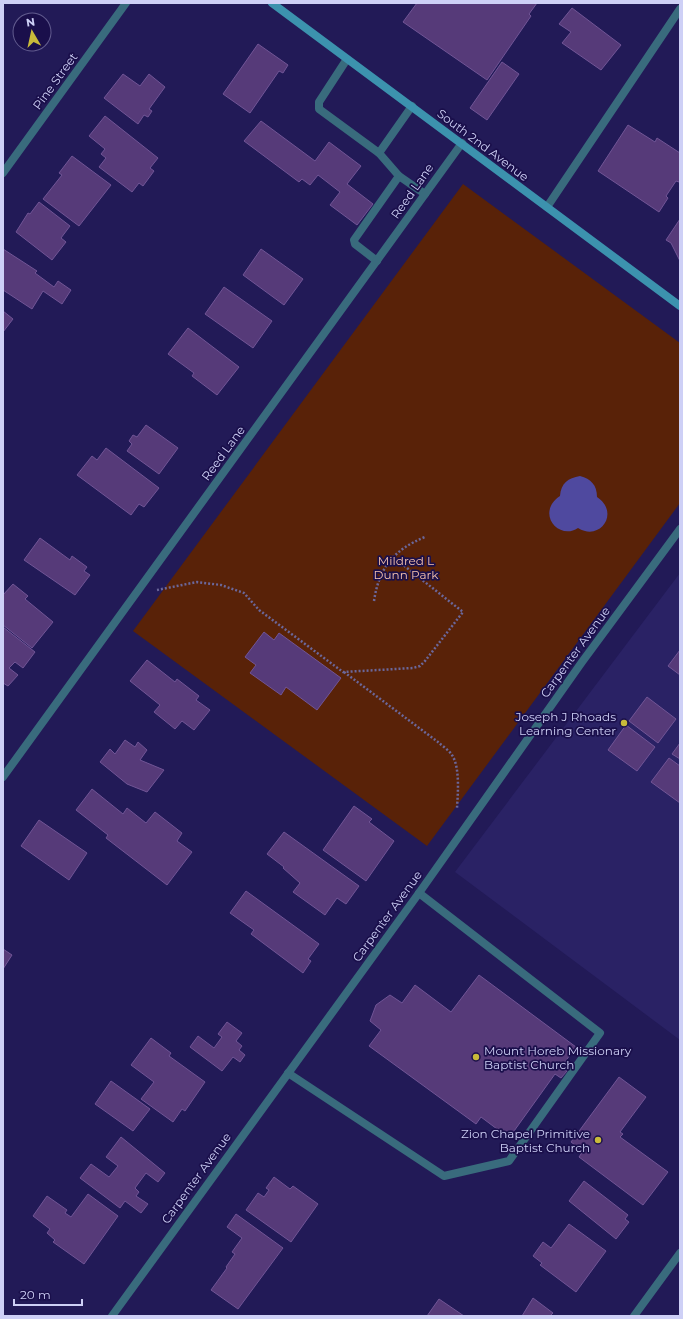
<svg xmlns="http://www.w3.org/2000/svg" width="683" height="1319" font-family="Montserrat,sans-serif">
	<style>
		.built { fill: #2a2265 }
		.green { fill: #592208 }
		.water { fill: #4f499f }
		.building { fill: #563a79; stroke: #715596 }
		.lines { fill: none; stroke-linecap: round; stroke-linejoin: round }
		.path { stroke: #6b679a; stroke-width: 2.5; stroke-dasharray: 2 2; stroke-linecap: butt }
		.service { stroke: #396b7d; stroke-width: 8 }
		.minor { stroke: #396b7d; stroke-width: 8 }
		.tertiary { stroke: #396b7d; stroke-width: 8 }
		.secondary { stroke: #3c92ae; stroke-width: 8 }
		.poi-dot { fill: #c9ba3a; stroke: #1a0f4b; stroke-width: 1.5 }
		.labels { text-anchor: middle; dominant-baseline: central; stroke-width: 3.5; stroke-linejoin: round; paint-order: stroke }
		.street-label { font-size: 12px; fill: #ced0f6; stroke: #1a0f4b }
		.park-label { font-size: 12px; fill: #f6c2ad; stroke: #1a0f4b }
		.poi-label { font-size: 12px; fill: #ced0f6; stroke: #1a0f4b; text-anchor: end }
	</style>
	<rect width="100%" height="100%" fill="#221a57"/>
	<path class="built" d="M680,573V1040L455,872Z"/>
	<path class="green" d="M463,184L680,343V503L427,846L133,631Z"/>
	<path class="water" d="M580,476C591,479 597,485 597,497C620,512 601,542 578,528C559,541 535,513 560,496C561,483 568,478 580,476Z"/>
	<g class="building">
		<path d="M417,3H537L529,14L531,16L487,80L403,22Z"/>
		<path d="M572,8L621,45L601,70L562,43L571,32L559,24Z"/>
		<path d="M258,44L288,65L283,73L279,71L250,113L223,94Z"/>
		<path d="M502,62L519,74L487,120L470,108Z"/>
		<path d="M123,74L140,86L149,74L165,87L149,109L152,111L148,117L144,115L138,124L104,98Z"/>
		<path d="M105,116L158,158L150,168L154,171L143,186L139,183L132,192L99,167L106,158L101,154L105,149L89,136Z"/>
		<path d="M261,121L315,161L329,142L361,166L347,184L373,204L357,225L330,205L340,192L318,175L310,185L302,179L299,182L244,141Z"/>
		<path d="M628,125L655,142L657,138L680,153V180L679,182L676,181L666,196L668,198L659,212L598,171Z"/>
		<path d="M72,156L111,185L79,226L43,199L62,175L59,173Z"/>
		<path d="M39,202L70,226L61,238L66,242L52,260L16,232L28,213L30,214Z"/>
		<path d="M680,219V261L671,243L666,240Z"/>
		<path d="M3,249L37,271L35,273L54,287L58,281L71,290L62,304L43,291L32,309L3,290Z"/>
		<path d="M261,249L303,279L284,305L243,275Z"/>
		<path d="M224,287L272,321L253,348L205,314Z"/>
		<path d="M3,311L13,319L3,332Z"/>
		<path d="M188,328L239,367L217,395L192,376L194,373L168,354Z"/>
		<path d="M146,425L178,448L159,474L127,451L132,444L129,441L133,435L137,437Z"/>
		<path d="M106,448L159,488L144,507L139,504L131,515L77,475L92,456L97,460Z"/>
		<path d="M40,538L70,560L72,556L87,567L84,571L90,575L75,595L24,560Z"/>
		<path d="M13,584L28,596L25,599L53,622L32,648L3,625V595Z"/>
		<path d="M3,627L35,652L23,668L15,662L9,668L18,675L8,686L3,683Z"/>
		<path d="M264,632L274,640L279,633L341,678L317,710L286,687L281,695L250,673L256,665L245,657Z"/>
		<path d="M680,650V675L668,666Z"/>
		<path d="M147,660L175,682L177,679L199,696L196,700L210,710L194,730L182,721L175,729L154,712L160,705L130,681Z"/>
		<path d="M647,697L676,719L658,743L629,721Z"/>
		<path d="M626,725L655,747L637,771L608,750Z"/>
		<path d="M125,740L135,747L138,742L147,750L140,760L164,770L147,792L127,784L100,762L110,749L115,754Z"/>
		<path d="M680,743V759L672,754Z"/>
		<path d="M669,758L680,766V803L651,782Z"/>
		<path d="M92,789L123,814L127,808L146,823L155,812L182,833L177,841L192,852L167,885L106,838L108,835L76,810Z"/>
		<path d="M354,806L372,819L369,822L394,841L366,881L323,850Z"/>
		<path d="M39,820L87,853L69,880L21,846Z"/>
		<path d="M284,832L359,886L346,904L337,898L325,915L293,892L300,883L283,868L284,867L267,854Z"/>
		<path d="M246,891L319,944L308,959L311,961L303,973L251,934L254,930L230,913Z"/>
		<path d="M3,949L12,955L3,969Z"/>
		<path d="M479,975L576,1047L561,1067L567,1071L561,1078L555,1074L509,1138L481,1117L476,1124L369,1046L381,1030L370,1021L376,1005L390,995L402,1003L415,985L451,1012Z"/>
		<path d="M227,1022L242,1033L236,1041L242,1046L239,1050L245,1055L240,1062L233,1057L222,1071L190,1047L198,1036L214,1048L222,1037L218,1034Z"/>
		<path d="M151,1038L171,1053L169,1056L205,1082L185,1111L182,1109L173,1122L141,1099L154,1082L131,1065Z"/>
		<path d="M619,1077L646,1097L620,1132L623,1134L620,1137L668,1172L643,1205L579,1157L583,1151L571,1142Z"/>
		<path d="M111,1081L150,1109L133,1131L95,1104Z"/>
		<path d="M121,1137L165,1173L158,1182L146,1173L135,1188L139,1192L136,1196L148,1204L141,1213L125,1201L120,1208L80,1178L91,1164L109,1177L118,1166L106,1157Z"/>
		<path d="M274,1177L290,1189L293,1186L318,1204L291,1242L246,1210L258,1193L264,1197L269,1190L266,1188Z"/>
		<path d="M584,1181L628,1215L625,1219L629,1222L616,1239L569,1201Z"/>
		<path d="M88,1194L118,1216L84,1264L53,1242L55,1240L47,1233L50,1229L33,1216L47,1196L67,1210L65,1213L71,1217Z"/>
		<path d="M236,1214L283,1248L238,1309L211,1290L227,1268L226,1267L235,1254L232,1252L242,1238L227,1227Z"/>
		<path d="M569,1224L606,1251L576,1292L540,1265L542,1263L533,1256L543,1242L551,1248Z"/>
		<path d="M533,1298L553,1313L550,1316H522Z"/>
		<path d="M439,1299L464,1316H427Z"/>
	</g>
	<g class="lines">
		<g class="path">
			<path d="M157,590L197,582L221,585L244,593L259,610L343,672L413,668L420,666L425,661L463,612L393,557"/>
			<path d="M374,601C379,568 393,550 425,537"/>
			<path d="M344,672L438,742C442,746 449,750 452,755C460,767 458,793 457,808"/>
		</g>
		<g class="service">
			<path d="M347,59L319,102V109L379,153L399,176"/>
			<path d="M379,153L412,106"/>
			<path d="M377,261L355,244L354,240L399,176L425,194"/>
			<path d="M288,1073L444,1176L509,1161L600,1033L419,893"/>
		</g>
		<g class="minor">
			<path d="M547,207L680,9"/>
			<path d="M3,777L462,143"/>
			<path d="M112,1316L419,893L582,662L680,529"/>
			<path d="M634,1316L680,1253"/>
		</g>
		<path class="tertiary" d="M3,173L126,3"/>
		<path class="secondary" d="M272,3L680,306"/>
	</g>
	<g class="poi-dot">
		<circle cx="624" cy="723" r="4"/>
		<circle cx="476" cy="1057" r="4"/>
		<circle cx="598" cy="1140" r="4"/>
	</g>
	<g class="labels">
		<g class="street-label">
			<text transform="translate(55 81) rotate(-54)">Pine Street</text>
			<text transform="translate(483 145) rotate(37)">South 2nd Avenue</text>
			<text transform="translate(412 191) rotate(-55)">Reed Lane</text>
			<text transform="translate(223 453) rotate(-54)">Reed Lane</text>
			<text transform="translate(575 652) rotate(-54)">Carpenter Avenue</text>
			<text transform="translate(387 916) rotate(-54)">Carpenter Avenue</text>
			<text transform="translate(196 1178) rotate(-54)">Carpenter Avenue</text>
		</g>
		<g class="park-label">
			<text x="406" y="560">Mildred L<tspan x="406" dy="14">Dunn Park</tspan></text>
		</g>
		<g class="poi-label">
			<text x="616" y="716">Joseph J Rhoads<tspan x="616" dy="14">Learning Center</tspan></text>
			<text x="484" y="1050" text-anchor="start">Mount Horeb Missionary<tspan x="484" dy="14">Baptist Church</tspan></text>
			<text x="590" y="1133">Zion Chapel Primitive<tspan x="590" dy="14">Baptist Church</tspan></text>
		</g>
	</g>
	<rect width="683" height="1319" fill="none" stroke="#ced0f6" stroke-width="8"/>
	<g transform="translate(32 32) rotate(351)"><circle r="19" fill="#1a0f4b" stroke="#625c8f"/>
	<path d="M0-3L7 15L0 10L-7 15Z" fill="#c9ba3a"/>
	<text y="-6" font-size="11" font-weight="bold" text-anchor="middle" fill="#ced0f6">N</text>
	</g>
	<path d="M14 1299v6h68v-6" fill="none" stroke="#ced0f6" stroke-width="2"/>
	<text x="20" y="1299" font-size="12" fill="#ced0f6" stroke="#1a0f4b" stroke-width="3" paint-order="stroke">20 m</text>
</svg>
